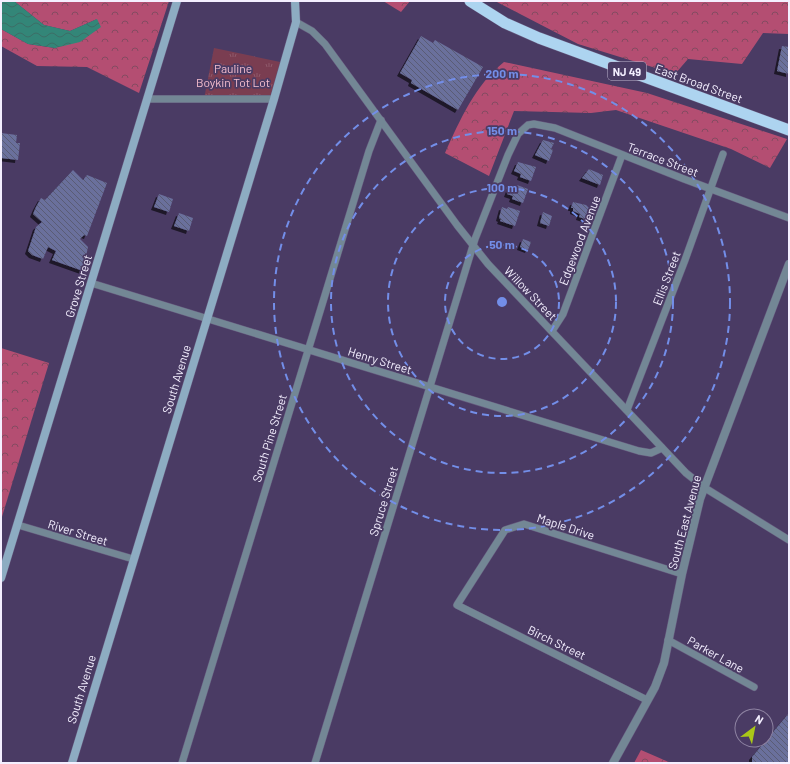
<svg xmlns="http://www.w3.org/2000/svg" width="790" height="764" font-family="Barlow,sans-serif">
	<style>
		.forest { fill: url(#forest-crowns) }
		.park { fill: url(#park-tufts) }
		.water { fill: url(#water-waves) }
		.building { fill: url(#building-back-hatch); filter: url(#shadow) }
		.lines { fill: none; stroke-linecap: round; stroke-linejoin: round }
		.minor-casing { stroke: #65587d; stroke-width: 8 }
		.tertiary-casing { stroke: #65587d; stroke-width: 9 }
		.secondary-casing { stroke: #65587d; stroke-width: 9 }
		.trunk-casing { stroke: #65587d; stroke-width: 12 }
		.minor { stroke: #738795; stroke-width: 7 }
		.tertiary { stroke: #738795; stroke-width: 8 }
		.secondary { stroke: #8dacc2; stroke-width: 8 }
		.trunk { stroke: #add4f0; stroke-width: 11 }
		.ring { fill: none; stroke: #738ee8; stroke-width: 2; stroke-dasharray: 7 5 }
		.labels { text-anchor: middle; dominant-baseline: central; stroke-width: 3.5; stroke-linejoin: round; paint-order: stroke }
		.shield { fill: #4a3b64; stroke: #c1b9d0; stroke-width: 1 }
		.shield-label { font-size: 11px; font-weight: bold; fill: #f4efff }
		.park-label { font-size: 12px; fill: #f7bfcf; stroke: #4a3b64 }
		.street-label { font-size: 12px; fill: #f4efff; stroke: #4a3b64 }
		.centre { fill: #738ee8; stroke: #4a3b64; stroke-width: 2 }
		.ring-label { font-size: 12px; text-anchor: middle; font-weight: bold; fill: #738ee8; stroke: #4a3b64; stroke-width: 3.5; stroke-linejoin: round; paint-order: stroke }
	</style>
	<defs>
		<pattern id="forest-crowns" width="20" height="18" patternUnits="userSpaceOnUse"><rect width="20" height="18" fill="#b44e72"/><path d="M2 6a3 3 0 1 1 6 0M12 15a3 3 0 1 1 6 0" fill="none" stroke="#844b61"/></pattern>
		<pattern id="park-tufts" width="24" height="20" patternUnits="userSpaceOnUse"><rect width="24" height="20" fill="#7a3d51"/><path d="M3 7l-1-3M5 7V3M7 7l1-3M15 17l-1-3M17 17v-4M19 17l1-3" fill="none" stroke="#8e596b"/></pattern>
		<pattern id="water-waves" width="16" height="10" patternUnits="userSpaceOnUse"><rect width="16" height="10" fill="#338678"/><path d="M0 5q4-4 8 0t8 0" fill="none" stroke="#3c6d66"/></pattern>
		<pattern id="building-back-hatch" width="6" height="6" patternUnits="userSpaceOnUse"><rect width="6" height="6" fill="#6b6f9c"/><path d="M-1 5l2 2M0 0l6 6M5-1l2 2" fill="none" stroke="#5a5c74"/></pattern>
		<filter id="shadow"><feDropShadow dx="-3" dy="3" stdDeviation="0" flood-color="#0009"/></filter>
	</defs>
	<rect width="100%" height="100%" fill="#4a3b64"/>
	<g class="forest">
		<path d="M14,1H169L139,93L87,67L37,66L1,46V29L28,44L55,48L97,19L70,31L44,25Z"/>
		<path d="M383,1H410L401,12Z"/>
		<path d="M495,1H789V34L763,33L742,64L688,59L675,74L578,44Z"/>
		<path d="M504,62L647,93L787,139L770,168L731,149L616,110L591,113L514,111L489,176L445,153C460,120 475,85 504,62Z"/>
		<path d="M1,348L49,363L1,520Z"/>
		<path d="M641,750L671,763H634Z"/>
	</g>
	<path class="park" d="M214,48L285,63L274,99H204Z"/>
	<path class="water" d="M1,1H14L44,25L70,31L97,19L101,27L80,42L55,48L28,44L1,29Z"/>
	<g class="building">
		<path d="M421,36L433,43L435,40L483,67L458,110L411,83L412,80L400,73Z"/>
		<path d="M782,46L789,47V74L777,71Z"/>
		<path d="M1,133L17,135L16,143H20L18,160L1,158Z"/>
		<path d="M543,140L554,143L551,149L553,150L549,161L535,155Z"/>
		<path d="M518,162L536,167L531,181L520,177L521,174L514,171Z"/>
		<path d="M589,169L603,175L600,185L582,178Z"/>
		<path d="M73,170L83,180L87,175L107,183L87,236L84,235L80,239L88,247L83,271L52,260L56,251L48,247L43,259L32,255L28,251L36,227L42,222L33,214L36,207L41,198L45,200Z"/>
		<path d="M517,185L528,189L523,203L512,199L513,196L507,194L510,186L516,188Z"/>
		<path d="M159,194L173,199L169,212L154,207Z"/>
		<path d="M573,202L586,205L590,209L585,219L579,217L580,214L573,211V208H571Z"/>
		<path d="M502,207L507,209L508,207L520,211L515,226L500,221L501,219L499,218Z"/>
		<path d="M543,212L552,216L549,226L540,223Z"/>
		<path d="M179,213L193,218L189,231L174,226Z"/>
		<path d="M523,239L531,242L528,250L520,247Z"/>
		<path d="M789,713V763H752V757Z"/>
	</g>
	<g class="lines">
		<g class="minor-casing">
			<g id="minor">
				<path d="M296,22L312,31L325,44L457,225L488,264L686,473L705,488L789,540"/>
				<path d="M148,99H274"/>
				<path d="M91,283L639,451L651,453L662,448"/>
				<path d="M552,331L563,314L622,155"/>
				<path d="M627,410L685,260L723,154"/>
				<path d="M18,525L133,559"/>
				<path d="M668,640L754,687"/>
				<path d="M647,700L457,605L505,530L524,524L682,574"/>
				<path d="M182,763L369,151L381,120"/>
				<path d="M315,763L475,239L508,155L518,134L528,125L534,124L555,128L684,179L789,218"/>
			</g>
		</g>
		<g class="tertiary-casing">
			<path id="tertiary" d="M613,763L655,687L664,663L682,574L700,499L789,264"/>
		</g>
		<g class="secondary-casing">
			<g id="secondary">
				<path d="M1,578L177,1"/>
				<path d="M72,763L274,99L296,22L295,1"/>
			</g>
		</g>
		<g class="trunk-casing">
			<path id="trunk" d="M470,1L505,23L539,38L789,130"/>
		</g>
		<use href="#minor" class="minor"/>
		<use href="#tertiary" class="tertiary"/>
		<use href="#secondary" class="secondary"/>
		<use href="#trunk" class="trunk"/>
	</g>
	<g class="ring">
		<circle cx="502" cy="302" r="57"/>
		<circle cx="502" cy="302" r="114"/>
		<circle cx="502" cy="302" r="171"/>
		<circle cx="502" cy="302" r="228"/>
	</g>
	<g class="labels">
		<rect class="shield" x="608" y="62" width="38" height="18" rx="3"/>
		<g class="shield-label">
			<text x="627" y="71">NJ 49</text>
		</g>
		<g class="park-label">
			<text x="233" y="68">Pauline<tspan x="233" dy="14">Boykin Tot Lot</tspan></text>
		</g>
		<g class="street-label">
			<text transform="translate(699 83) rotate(20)">East Broad Street</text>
			<text transform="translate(663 159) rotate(21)">Terrace Street</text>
			<text transform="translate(579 240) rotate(-69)">Edgewood Avenue</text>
			<text transform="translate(666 278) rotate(-69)">Ellis Street</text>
			<text transform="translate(78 286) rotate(-73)">Grove Street</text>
			<text transform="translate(531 293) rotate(46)">Willow Street</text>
			<text transform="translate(380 360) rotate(17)">Henry Street</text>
			<text transform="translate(176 379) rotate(-73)">South Avenue</text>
			<text transform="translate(269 438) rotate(-73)">South Pine Street</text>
			<text transform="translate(383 501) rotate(-73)">Spruce Street</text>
			<text transform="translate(684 522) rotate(-75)">South East Avenue</text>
			<text transform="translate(566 526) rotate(18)">Maple Drive</text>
			<text transform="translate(78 532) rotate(17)">River Street</text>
			<text transform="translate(557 642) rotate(26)">Birch Street</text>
			<text transform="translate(716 654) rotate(29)">Parker Lane</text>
			<text transform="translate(81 689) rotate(-73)">South Avenue</text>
		</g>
	</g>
	<circle cx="502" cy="302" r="6" class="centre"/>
	<g class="ring-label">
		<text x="502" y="78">200 m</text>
		<text x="502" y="135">150 m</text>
		<text x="502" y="192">100 m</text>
		<text x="502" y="249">50 m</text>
	</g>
	<rect width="790" height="764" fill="none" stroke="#f4efff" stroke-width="4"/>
	<g transform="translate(754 728) rotate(32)"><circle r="19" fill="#4a3b64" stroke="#8e83a2"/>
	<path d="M0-3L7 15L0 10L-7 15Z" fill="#aac718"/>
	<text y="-6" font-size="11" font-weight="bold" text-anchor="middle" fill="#f4efff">N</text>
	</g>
</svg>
